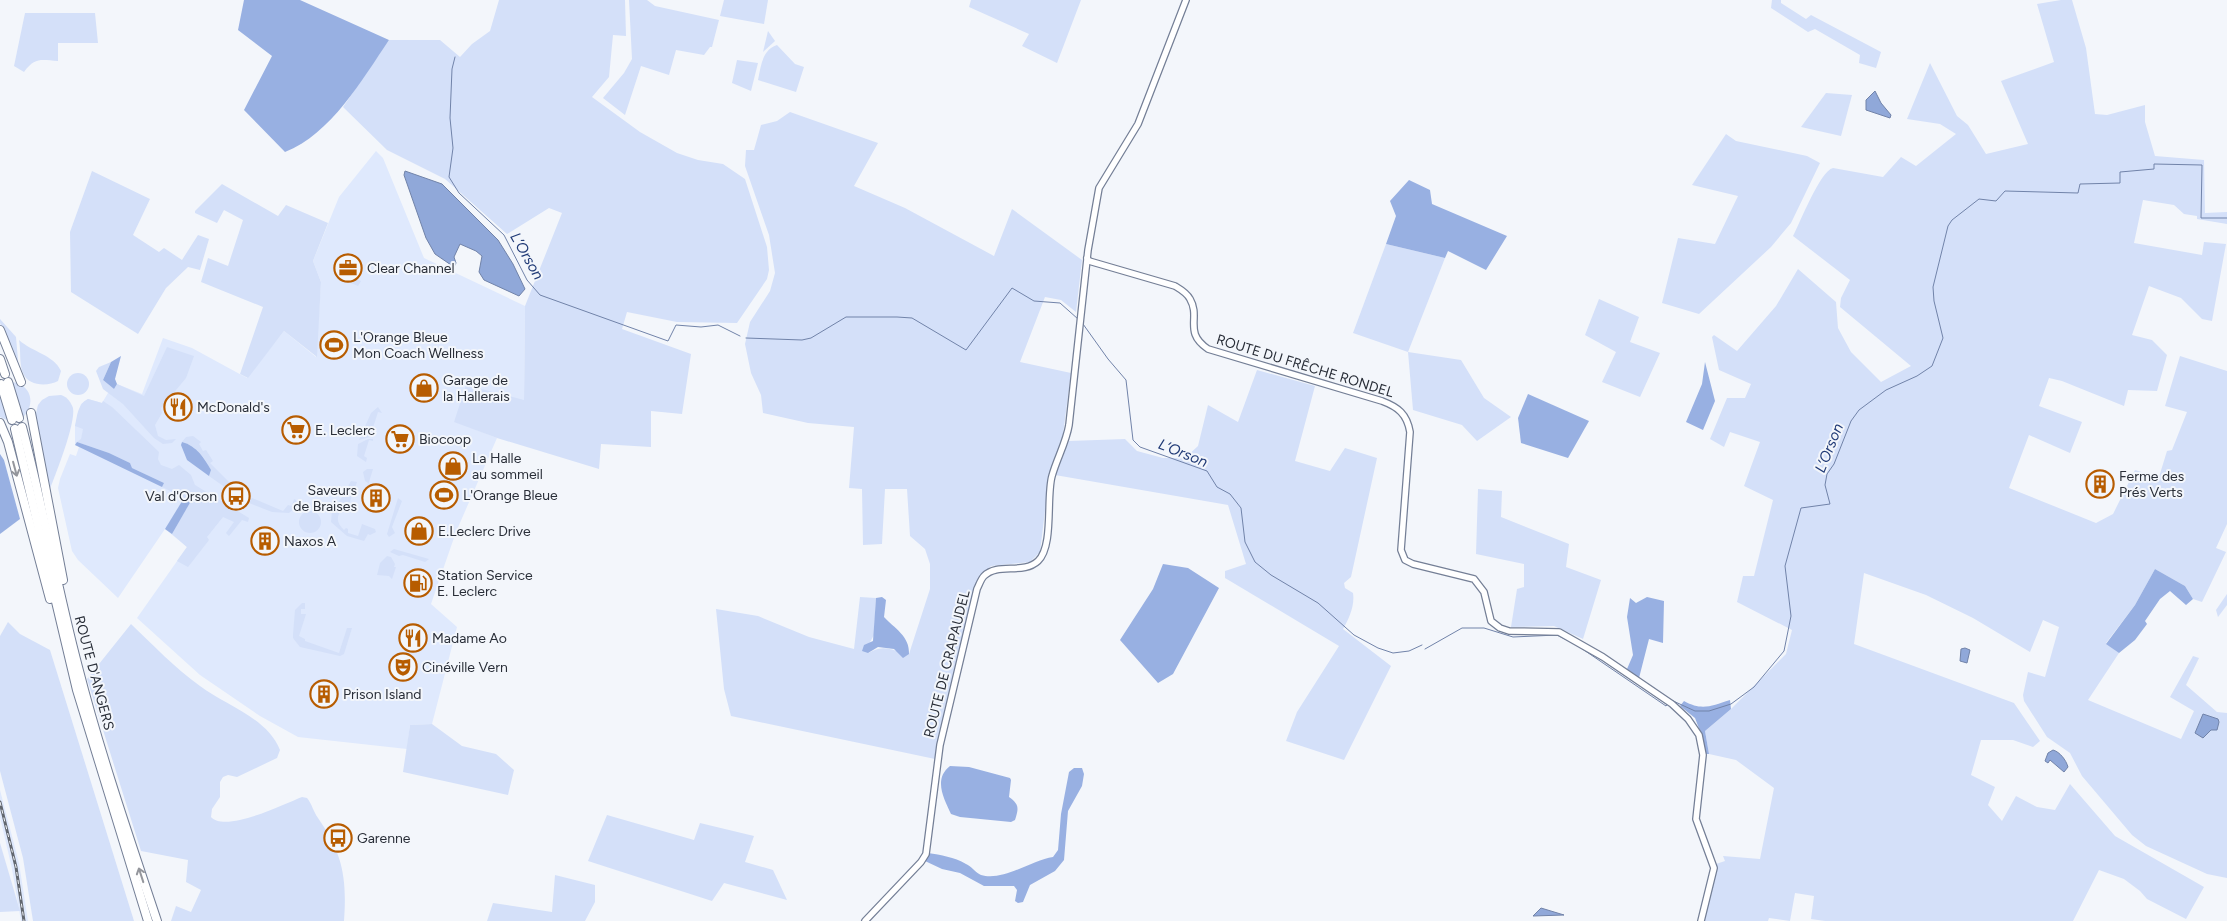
<svg xmlns="http://www.w3.org/2000/svg" width="2227" height="921" font-family="Figtree,sans-serif">
	<style>
		.built { fill: #dfe9fd }
		.green { fill: #d4e0f9 }
		.forest { fill: #98b0e2 }
		.water { fill: #90a8d9; stroke: #7183a9 }
		.lines { fill: none; stroke-linecap: round; stroke-linejoin: round }
		.stream { stroke: #7183a9; stroke-width: 1 }
		.minor-casing { stroke: #747f96; stroke-width: 8 }
		.highway-casing { stroke: #747f96; stroke-width: 10 }
		.minor { stroke: #fff; stroke-width: 5.5 }
		.highway { stroke: #fff; stroke-width: 8 }
		.rail-casing { stroke: #62676f; stroke-width: 3 }
		.rail { stroke: #f3f6fb; stroke-width: 1; stroke-dasharray: 4; stroke-linecap: butt }
		.oneway { stroke: #94969c }
		.labels { text-anchor: middle; dominant-baseline: central; stroke-width: 4; stroke-linejoin: round; paint-order: stroke }
		.poi-label { font-size: 14px; fill: #292e38; stroke: #f3f6fb; text-anchor: start }
		.street-label { font-size: 14px; fill: #292e38; stroke: #f3f6fb }
		.water-label { font-size: 15px; font-style: italic; fill: #213b77; stroke: #f3f6fb }
	</style>
	<rect width="100%" height="100%" fill="#f3f6fb"/>
	<g class="built">
		<path d="M376,151L383,158L424,258L525,306L524,401L454,421L497,438L456,532L431,604L457,627L432,724L410,725L407,749L298,737L260,716L200,675L137,618L187,547L165,529L118,598L78,560L72,551L58,488L60,479L70,454L76,456L79,447L75,445V426L81,404L88,399L102,403L108,393H112L117,384L142,394L163,338L192,348L247,378L284,331L316,357L321,282L313,261L339,197Z"/>
		<path d="M0,790L19,863L28,921H21L12,869L0,817Z"/>
	</g>
	<g class="green">
		<path d="M499,0H625L626,36L613,35L609,77L592,97L640,132L677,153L698,160L723,164L745,179L767,247L769,270L767,279L737,323L677,322L627,312L622,329L691,354L682,414L651,411V447L601,444L599,469L497,438L454,422L466,385L524,400L525,306L562,213L549,208L507,234L445,179L387,150L343,107L389,40H440L460,57L472,44L490,31Z"/>
		<path d="M629,0H647L655,6L719,20L712,47H710L704,55L676,50L669,75L641,66L625,115L603,98L624,73L632,59Z"/>
		<path d="M724,0H768L764,24L720,16Z"/>
		<path d="M971,0H1081L1057,63L1022,46L1029,34L969,7Z"/>
		<path d="M1772,0H1781V3L1806,19L1811,15L1881,52L1876,68L1859,63L1860,55L1815,29L1808,32L1771,8Z"/>
		<path d="M2061,0H2072L2086,48L2095,114L2107,115L2145,105V122L2155,156L2204,160L2205,213L2227,212V224L2197,219V216L2184,214L2174,205L2143,200L2134,243L2202,255L2204,242L2226,244L2212,321L2202,319L2181,298L2149,286L2132,335L2152,340L2167,355L2157,391L2128,390L2124,406L2062,381L2049,378L2039,406L2082,422L2070,453L2029,435L2009,488L2096,523L2113,514L2135,470L2159,477L2167,451L2172,450L2187,412L2165,406L2180,356L2227,371V524L2216,548L2226,552L2202,602L2193,599L2185,586L2155,569L2135,605L2106,643L2119,653L2088,700L2181,739L2194,711L2170,697L2193,656L2199,658L2186,685L2217,712L2227,713V878L2207,874L2146,846L2132,835L2082,776L2070,753L2047,737L2024,701L2023,695L2028,672L2045,677L2059,627L2043,620L2030,652L1973,618L1926,595L1864,573L1854,644L2014,703L2040,741L2033,747L2013,740H1981L1971,775L1995,787L1988,805L2002,821L2016,796L2037,807L2055,810L2070,784L2115,836L2204,887L2186,919L2147,899L2140,891L2124,879L2099,870L2073,921H1825L1811,919L1814,896L1795,893L1790,921L1769,918L1768,921H1703L1715,877L1716,864L1725,861L1723,856L1760,859L1774,788L1736,760L1709,754L1705,731L1731,709L1786,654L1792,630L1737,602L1743,576H1754L1773,500L1744,486L1760,442L1730,432L1724,447L1710,439L1727,398H1745L1751,384L1719,370L1712,337L1714,335L1737,351L1776,306L1798,269L1836,302L1838,328L1851,352L1881,382L1911,366L1840,307L1841,298L1850,280L1793,236C1800,223 1820,171 1833,168L1883,177L1901,157L1916,166L1956,134L1940,124L1907,119L1930,63L1957,116L1968,125L1986,154L2028,144L2001,81L2054,62L2037,4Z"/>
		<path d="M25,13H95L98,43H58V61C41,60 35,57 24,72L14,66Z"/>
		<path d="M768,31L775,41L763,52Z"/>
		<path d="M777,45L795,64L804,67L796,92L758,80C761,66 762,50 777,45Z"/>
		<path d="M737,60L758,63L751,91L732,83Z"/>
		<path d="M1826,93L1852,95L1841,136L1801,127Z"/>
		<path d="M790,112L878,143L854,186L905,208L994,256L1012,209L1082,260L1076,312L1061,300L1045,297L1020,362L1071,373L1062,442L1049,478L1040,552L1030,562L991,566L981,576L938,737L935,759L731,716L724,689L716,609L758,616L809,637L854,649L860,597L876,598L874,635L869,644L868,653C887,643 891,651 909,654L930,589V564L925,549L910,536L907,489H885L882,544L863,545L862,489L849,488L854,427L808,423L763,413L761,395L751,373L745,344L750,322L770,291L775,273L769,235L745,166L746,150H754L761,125L777,121Z"/>
		<path d="M1726,134L1736,141L1807,156L1820,163L1791,223L1771,247L1699,314L1662,303L1678,238L1715,244L1738,196L1692,185Z"/>
		<path d="M92,171L150,199L133,235L159,252L164,248L182,260L198,235L209,239L200,270L188,267L166,288L138,334L71,292L70,232Z"/>
		<path d="M222,184L278,216L286,205L328,223L313,261L321,282L317,357L284,331L248,378L240,374L263,307L201,282L208,258L228,266L243,220L224,210L217,223L195,213V211Z"/>
		<path d="M1386,244L1445,258L1408,352L1461,360L1484,398L1511,417L1477,441L1462,425L1413,410L1408,352L1353,333Z"/>
		<path d="M347,274L361,281L358,286L344,280Z"/>
		<path d="M1599,299L1639,317L1630,342L1660,353L1640,397L1602,382L1616,352L1585,335Z"/>
		<path d="M0,319L16,337L19,372L0,323Z"/>
		<path d="M19,340C32,352 54,355 61,371L58,381C47,387 28,386 23,373C19,364 21,350 19,340Z"/>
		<path d="M167,347L194,356L186,378L161,408L162,413L155,425L158,436L166,440L176,439L172,443L163,444L154,438L123,404L103,389L96,371L99,367L111,362L103,380L114,389L117,384L144,396Z"/>
		<path d="M1257,370L1315,386L1295,461L1330,471L1345,448L1377,458L1351,577L1344,583L1345,588L1353,593C1355,605 1349,619 1343,629L1391,666L1344,760L1286,741L1297,712L1339,646L1225,578V571L1246,564L1228,505L1055,475L1069,441L1125,439L1137,451L1163,458H1185L1198,446L1208,405L1238,422Z"/>
		<circle cx="78" cy="384" r="11"/>
		<path d="M11,382C31,383 37,405 22,418Z"/>
		<path d="M0,393L9,421L0,417Z"/>
		<path d="M61,395C68,397 71,403 73,408C76,423 55,476 49,491L34,422L38,405L42,400L49,396Z"/>
		<path d="M88,399L102,403L103,401L112,407L159,452L158,459L161,465L172,469L179,465L191,475L195,485L249,518L248,522L242,520L229,536L226,533L234,522L223,517L207,537L209,540L188,567L177,561L187,547L172,534L191,501L162,487L164,483L132,468L130,463L109,453L77,442L81,439L83,429L75,426C77,416 78,403 88,399Z"/>
		<path d="M378,407L382,413L378,412L371,434L374,436L359,440L371,413Z"/>
		<path d="M193,436L201,442L199,444L203,451L206,450L213,461L210,463L232,485L249,497L246,502L209,476L211,470C204,457 197,446 182,442L186,437Z"/>
		<path d="M368,439H373V441L369,440L364,456L367,458L366,462L357,456L358,444Z"/>
		<path d="M367,469H373L366,492L368,483L365,481L363,472Z"/>
		<path d="M351,481L357,482L349,504L353,505L351,510L349,507L343,509C335,516 337,524 344,530L346,528L348,529V533L358,536L362,524L375,529L376,532L370,535L368,534L364,541L347,536L331,522L332,510L343,496Z"/>
		<path d="M1478,489L1502,491L1501,517L1569,544L1566,567L1601,580L1583,639L1554,626L1511,627L1517,589L1524,587V564L1476,554Z"/>
		<path d="M252,498L283,511L288,505L292,506L294,499L296,500V507L289,513L272,512L249,503Z"/>
		<path d="M398,498L402,501L392,527L395,533L389,537L387,534Z"/>
		<circle cx="310" cy="522" r="11"/>
		<path d="M394,549L429,559L425,562L403,555L399,556L390,552Z"/>
		<path d="M387,556L391,557L395,564L394,567H396L392,579L389,576L377,575L380,563Z"/>
		<path d="M2227,594V605L2218,617L2216,610Z"/>
		<path d="M302,603H305V609H301V614H306L299,636L305,639V641L339,653L347,628H352L344,654L340,656L300,647L293,638V634L295,610Z"/>
		<path d="M8,622L20,634L50,650L134,921H33L23,858L0,771V636Z"/>
		<path d="M131,624C153,645 175,668 200,686C226,706 267,717 280,750L277,758L237,777L228,775L223,777L220,782V797L212,809L211,817C226,833 284,804 302,797L307,798C312,804 313,811 318,818C343,854 347,878 344,921H171L176,906L191,912L201,890L186,882L188,860L141,851L87,679Z"/>
		<path d="M432,724L462,746L496,754L514,770L508,795L403,772L410,725Z"/>
		<path d="M607,815L694,840L700,823L754,836L745,862L773,870L787,900L724,883L712,901L588,861Z"/>
		<path d="M0,843L20,911L0,912Z"/>
		<path d="M555,875L595,885V902L585,921H487L493,903L552,912Z"/>
	</g>
	<g class="forest">
		<path d="M244,0H300L389,40C362,80 331,134 285,152L244,110L272,56L238,30Z"/>
		<path d="M1409,180L1430,190L1432,204L1507,236L1486,270L1448,251L1445,258L1386,244L1396,216L1390,201Z"/>
		<path d="M121,356L115,379L117,384L114,389L103,380L111,362Z"/>
		<path d="M1705,362L1715,401L1703,430L1686,422L1702,384Z"/>
		<path d="M1528,394L1589,421L1568,458L1521,443L1518,418Z"/>
		<path d="M77,442L109,453L130,463L132,468L164,483L162,487L75,445Z"/>
		<path d="M182,442C197,446 204,458 211,470L209,476L187,460L181,445Z"/>
		<path d="M0,454L4,460L20,519L0,534Z"/>
		<path d="M184,498L191,501L172,534L165,529Z"/>
		<path d="M1163,564L1188,568L1219,588L1173,674L1158,683L1120,640L1153,589Z"/>
		<path d="M2155,569L2185,586L2193,599L2186,605L2170,591L2160,599L2145,621L2147,624L2135,640L2119,653L2106,644L2135,605Z"/>
		<path d="M882,597L886,600L884,617C894,628 910,636 909,654L903,658L894,649L878,647L868,653L862,651L864,645L873,641L876,598Z"/>
		<path d="M1647,597L1664,601L1663,643L1649,639L1639,678L1627,669L1633,655L1627,617L1630,598L1636,603Z"/>
		<path d="M1730,700L1731,709L1705,731L1709,754H1704L1700,731L1695,718L1680,706L1684,701C1702,711 1711,706 1730,700Z"/>
		<path d="M950,766L969,767L1010,778L1011,780L1009,797C1019,804 1019,808 1015,820L1011,822L960,817L951,814C944,799 933,779 950,766Z"/>
		<path d="M1074,768H1082L1084,774L1082,786L1068,811L1064,860L1055,871L1030,885L1023,902L1018,903L1015,901L1017,890L1014,886H984L960,873L942,869L925,861L928,853C941,855 954,857 966,864C971,866 976,873 981,875C1002,882 1032,860 1053,857L1058,850L1061,814L1069,772Z"/>
	</g>
	<g class="water">
		<path d="M1875,91L1881,103L1891,115L1890,118L1866,110V100Z"/>
		<path d="M405,171L442,184L498,240L513,264L525,289L519,296L484,280L479,272L482,256L476,251L460,244L454,257L456,263L454,267L435,254L426,238L404,175Z"/>
		<path d="M1965,648L1970,650L1967,663L1960,661L1961,649Z"/>
		<path d="M2203,714L2218,719L2219,722L2217,730H2211L2203,738L2195,733Z"/>
		<path d="M2053,750C2060,752 2066,760 2068,767L2064,772L2050,760L2048,763L2045,761L2048,753Z"/>
		<path d="M1541,908L1564,915L1533,916Z"/>
	</g>
	<g class="lines">
		<g class="stream">
			<path d="M455,57L452,69L450,118L453,148L449,177L459,193L504,235L527,280L540,295L668,341L676,325L701,327L718,325L740,336"/>
			<path d="M1083,324L1108,359L1126,380L1133,440L1140,447L1207,471L1217,487L1230,494L1241,508L1245,542L1255,562L1271,575L1318,603L1354,635L1378,648L1393,653L1409,651L1422,645"/>
			<path d="M746,338L802,340L811,338L846,317H897L912,318L966,350L1012,288L1034,301L1060,303L1078,319"/>
			<path d="M1581,648L1666,706L1668,703"/>
			<path d="M1425,649L1462,628H1484L1513,637L1557,635L1569,641"/>
			<path d="M1671,700L1695,711H1709L1731,704L1754,687L1784,651L1791,616L1785,566L1801,508L1830,504L1825,485L1827,474L1834,464L1851,421L1859,410L1886,390L1917,376L1932,366L1943,338L1934,301L1933,287L1948,226L1952,220L1979,199L1996,201L2005,191L2078,193L2080,184L2120,183V172L2154,169V164L2202,165L2201,218H2227"/>
		</g>
		<g class="minor-casing">
			<g id="minor">
				<path d="M1087,258L1089,261L1175,286C1180,289 1187,293 1190,299C1201,318 1183,332 1208,349L1382,401C1398,407 1407,414 1410,432L1401,550L1405,560L1413,564L1474,579L1484,592L1491,621L1500,628L1509,631L1559,632L1603,657L1672,704L1688,719L1699,735L1703,755L1696,819L1714,868L1701,921"/>
				<path d="M865,921L921,862L926,854L940,745L977,589C979,585 981,579 984,576C998,562 1023,575 1038,561C1054,546 1046,497 1052,476C1057,458 1066,443 1069,425L1088,250L1099,188L1138,124L1186,0"/>
			</g>
		</g>
		<g class="highway-casing">
			<g id="highway">
				<path d="M0,330L21,382"/>
				<path d="M0,359L5,374"/>
				<path d="M8,382L19,418"/>
				<path d="M1,384L12,420"/>
				<path d="M31,413L63,580"/>
				<path d="M0,423L8,442L50,599"/>
				<path d="M22,427C43,507 57,588 78,667C100,753 129,837 157,921"/>
				<path d="M15,429L77,690L148,921"/>
			</g>
		</g>
		<use href="#minor" class="minor"/>
		<use href="#highway" class="highway"/>
		<g class="rail-casing">
			<path id="rail" d="M0,802L16,867L24,921"/>
		</g>
		<use href="#rail" class="rail"/>
	</g>
	<defs><path id="oneway-shaft" d="M-6 0H5M1.5-3L5.5 0L1.5 3" fill="none" stroke-width="1.6" stroke-linecap="round" stroke-linejoin="round" transform="scale(1.25)"/></defs>
	<g class="oneway">
		<use href="#oneway-shaft" transform="translate(15 469) rotate(75)"/>
		<use href="#oneway-shaft" transform="translate(141 875) rotate(-108)"/>
	</g>
	<defs>
		<g id="office-ring" transform="scale(1.4375)"><circle r="9.5" fill="#f3f6fb" stroke="#b75c00" stroke-width="1.5"/><path d="M-6-3h4V-5.5h4V-3h4V5H-6ZM-1-4.5V-3h2v-1.5ZM-6 0V1H6V0Z" fill="#b75c00"/></g>
		<g id="stadium-ring" transform="scale(1.4375)"><circle r="9.5" fill="#f3f6fb" stroke="#b75c00" stroke-width="1.5"/><path d="M0-5a6.5 5 0 1 0 0 10a6.5 5 0 1 0 0-10ZM-3.5-1.8h7v3.6h-7Z" fill="#b75c00"/></g>
		<g id="shop-ring" transform="scale(1.4375)"><circle r="9.5" fill="#f3f6fb" stroke="#b75c00" stroke-width="1.5"/><path d="M-5-2.5h2.3a2.7 3.5 0 0 1 5.4 0H5L5.5 6h-11ZM-1.5-2.5h3a1.5 2.3 0 0 0-3 0Z" fill="#b75c00"/></g>
		<g id="restaurant-ring" transform="scale(1.4375)"><circle r="9.5" fill="#f3f6fb" stroke="#b75c00" stroke-width="1.5"/><path d="M-5-6h1v4h1v-4h1v4h1v-4h1v5L-1.5 .5V6h-2V.5L-5-1ZM5-6V6H3V1.5H1.5Q1.5-4 5-6Z" fill="#b75c00"/></g>
		<g id="supermarket-ring" transform="scale(1.4375)"><circle r="9.5" fill="#f3f6fb" stroke="#b75c00" stroke-width="1.5"/><path d="M-6-5.5h2.5l.6 2H6L4.5 2H-2.5L-4.4-4H-6ZM-1.5 3.2a1.3 1.3 0 1 0 .1 0ZM3 3.2a1.3 1.3 0 1 0 .1 0Z" fill="#b75c00"/></g>
		<g id="building-ring" transform="scale(1.4375)"><circle r="9.5" fill="#f3f6fb" stroke="#b75c00" stroke-width="1.5"/><path d="M-4-6H4V6H1V3H-1V6H-4ZM-2.5-4.3h1.7v1.8h-1.7ZM.8-4.3h1.7v1.8H.8ZM-2.5-1h1.7V.8h-1.7ZM.8-1h1.7V.8H.8Z" fill="#b75c00"/></g>
		<g id="bus-ring" transform="scale(1.4375)"><circle r="9.5" fill="#f3f6fb" stroke="#b75c00" stroke-width="1.5"/><path d="M-5-6H5V4H4V6H2V4H-2V6H-4V4H-5ZM-3.5-4V0h7V-4ZM-3.5 1.2v1.5H-2V1.2ZM2 1.2v1.5H3.5V1.2Z" fill="#b75c00"/></g>
		<g id="fuel-ring" transform="scale(1.4375)"><circle r="9.5" fill="#f3f6fb" stroke="#b75c00" stroke-width="1.5"/><path d="M-5.5-6h7V0h2V4h1.3V-2.5L3-4.5l.8-.8L6-3V5H2.5V1h-1V6h-7ZM-4.2-4.7v3.2H.2V-4.7Z" fill="#b75c00"/></g>
		<g id="theatre-ring" transform="scale(1.4375)"><circle r="9.5" fill="#f3f6fb" stroke="#b75c00" stroke-width="1.5"/><path d="M-5-5.5Q0-4 5-5.5V0Q5 5 0 6Q-5 5-5 0ZM-3.3-2.5H-1v1.5H-3.3ZM1-2.5H3.3v1.5H1ZM-2.8 1Q0 5.5 2.8 1Z" fill="#b75c00"/></g>
	</defs>
	<g fill-rule="evenodd">
		<use href="#office-ring" x="348" y="268"/>
		<use href="#stadium-ring" x="334" y="345"/>
		<use href="#shop-ring" x="424" y="388"/>
		<use href="#restaurant-ring" x="178" y="407"/>
		<use href="#supermarket-ring" x="296" y="430"/>
		<use href="#supermarket-ring" x="400" y="439"/>
		<use href="#shop-ring" x="453" y="466"/>
		<use href="#building-ring" x="2100" y="484"/>
		<use href="#stadium-ring" x="444" y="495"/>
		<use href="#bus-ring" x="236" y="496"/>
		<use href="#building-ring" x="376" y="498"/>
		<use href="#shop-ring" x="419" y="531"/>
		<use href="#building-ring" x="265" y="541"/>
		<use href="#fuel-ring" x="418" y="583"/>
		<use href="#restaurant-ring" x="413" y="638"/>
		<use href="#theatre-ring" x="403" y="667"/>
		<use href="#building-ring" x="324" y="694"/>
		<use href="#bus-ring" x="338" y="838"/>
	</g>
	<g class="labels">
		<g class="poi-label">
			<text x="367" y="268">Clear Channel</text>
			<text x="353" y="337">L'Orange Bleue<tspan x="353" dy="16">Mon Coach Wellness</tspan></text>
			<text x="443" y="380">Garage de<tspan x="443" dy="16">la Hallerais</tspan></text>
			<text x="197" y="407">McDonald's</text>
			<text x="315" y="430">E. Leclerc</text>
			<text x="419" y="439">Biocoop</text>
			<text x="472" y="458">La Halle<tspan x="472" dy="16">au sommeil</tspan></text>
			<text x="2119" y="476">Ferme des<tspan x="2119" dy="16">Prés Verts</tspan></text>
			<text x="357" y="490" text-anchor="end">Saveurs<tspan x="357" dy="16">de Braises</tspan></text>
			<text x="463" y="495">L'Orange Bleue</text>
			<text x="217" y="496" text-anchor="end">Val d'Orson</text>
			<text x="438" y="531">E.Leclerc Drive</text>
			<text x="284" y="541">Naxos A</text>
			<text x="437" y="575">Station Service<tspan x="437" dy="16">E. Leclerc</tspan></text>
			<text x="432" y="638">Madame Ao</text>
			<text x="422" y="667">Cinéville Vern</text>
			<text x="343" y="694">Prison Island</text>
			<text x="357" y="838">Garenne</text>
		</g>
		<g class="street-label">
			<text transform="translate(1305 366) rotate(17)">ROUTE DU FRÊCHE RONDEL</text>
			<text transform="translate(947 664) rotate(-76)">ROUTE DE CRAPAUDEL</text>
			<text transform="translate(94 673) rotate(75)">ROUTE D'ANGERS</text>
		</g>
		<g class="water-label">
			<text transform="translate(527 256) rotate(60)">L’Orson</text>
			<text transform="translate(1829 448) rotate(-68)">L’Orson</text>
			<text transform="translate(1183 453) rotate(22)">L’Orson</text>
		</g>
	</g>
</svg>
